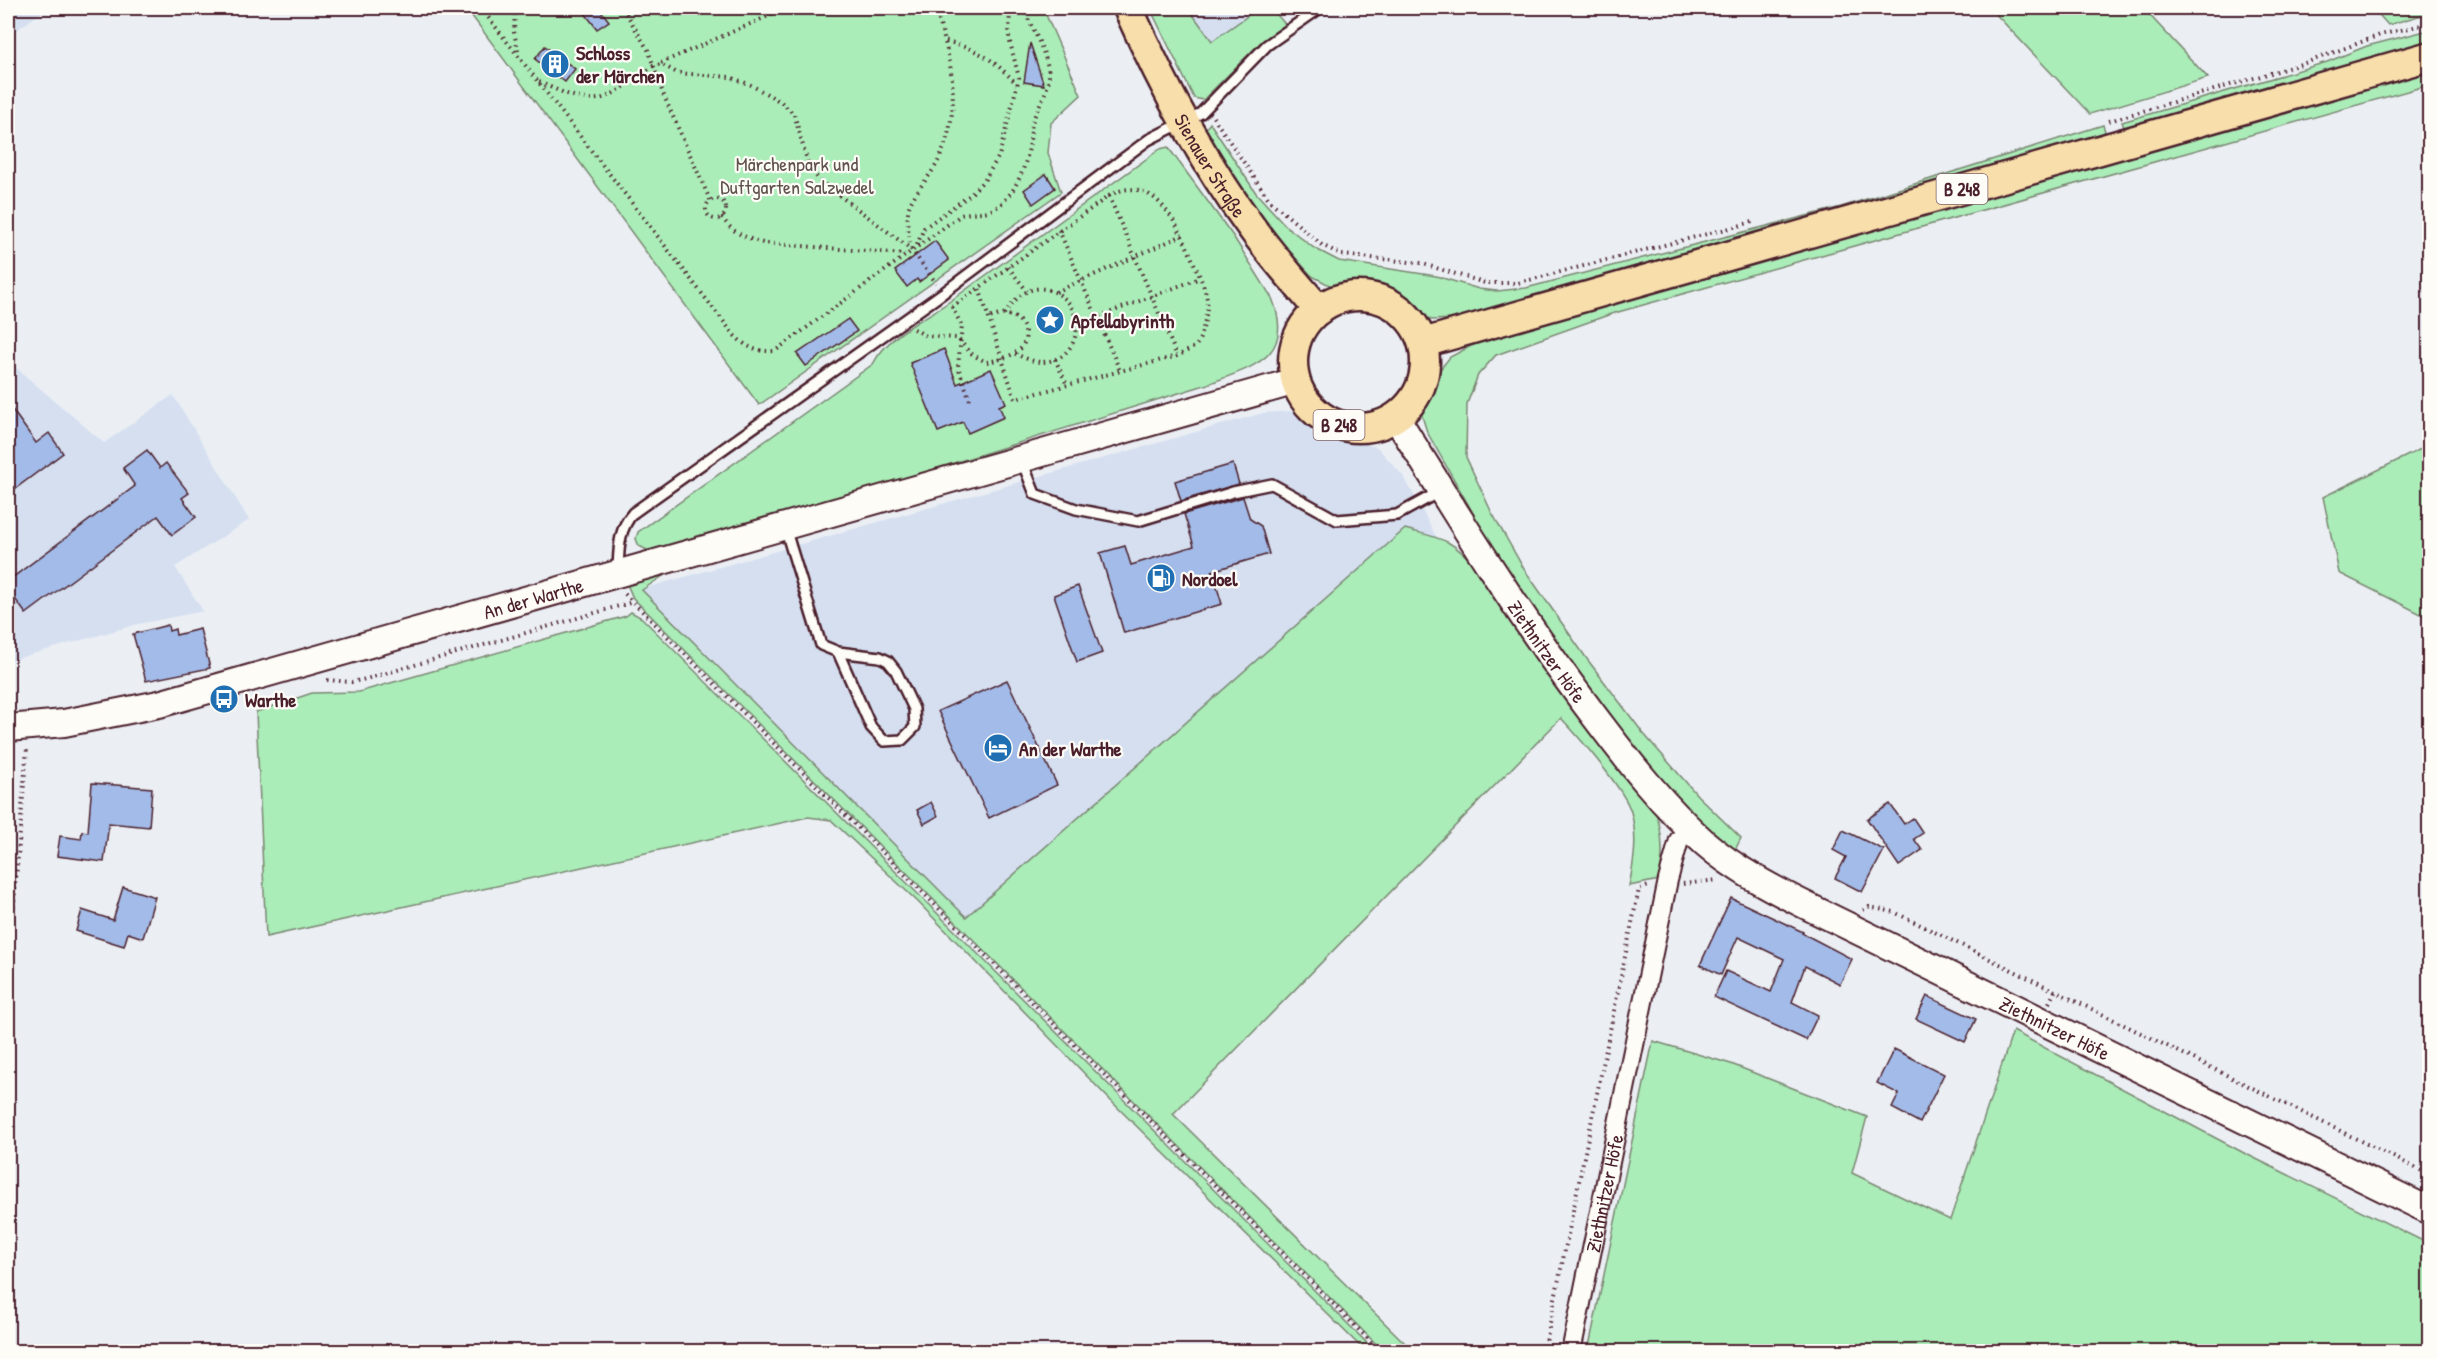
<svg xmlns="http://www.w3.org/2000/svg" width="2437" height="1359" font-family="'Patrick Hand',sans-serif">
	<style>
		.built { fill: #d5dff0 }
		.green { fill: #aaedb8; stroke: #7a8672; stroke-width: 1.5 }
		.building { fill: #a3bbe8; stroke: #4a1f2b; stroke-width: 1.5 }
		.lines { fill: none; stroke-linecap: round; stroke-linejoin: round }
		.lane-casing { stroke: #4a1f2b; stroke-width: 14 }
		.street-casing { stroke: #4a1f2b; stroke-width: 22 }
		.secondary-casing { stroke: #4a1f2b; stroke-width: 30 }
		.primary-casing { stroke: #4a1f2b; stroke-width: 33 }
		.path { stroke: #4a1f2b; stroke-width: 4; stroke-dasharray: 1.5 4.5; stroke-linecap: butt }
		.lane { stroke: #fdfcf7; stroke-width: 9 }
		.street { stroke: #fdfcf7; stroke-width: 18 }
		.secondary { stroke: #fdfcf7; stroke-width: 26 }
		.primary { stroke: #f8deab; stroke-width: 28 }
		.labels { text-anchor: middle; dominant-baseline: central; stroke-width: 4.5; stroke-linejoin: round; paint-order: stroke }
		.shield { fill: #fdfcf7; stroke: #806168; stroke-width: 1.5 }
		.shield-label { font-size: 18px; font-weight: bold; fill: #4a1f2b }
		.poi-label { font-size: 20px; font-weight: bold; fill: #4a1f2b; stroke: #fdfcf7; text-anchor: start }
		.park-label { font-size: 20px; fill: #62524e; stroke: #fdfcf7 }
		.street-label { font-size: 20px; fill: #4a1f2b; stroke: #fdfcf7 }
	</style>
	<rect width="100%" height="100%" fill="#ebeff4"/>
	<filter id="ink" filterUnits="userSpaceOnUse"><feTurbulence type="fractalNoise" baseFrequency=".0167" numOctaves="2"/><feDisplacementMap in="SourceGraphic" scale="12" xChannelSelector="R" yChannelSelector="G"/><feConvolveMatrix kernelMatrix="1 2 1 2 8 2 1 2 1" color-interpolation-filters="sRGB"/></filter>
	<g filter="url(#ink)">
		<g class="built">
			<path d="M8,8H48L8,36Z"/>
			<path d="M1188,8H1259L1212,41Z"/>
			<path d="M8,361L104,443L173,395L249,520L175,567L203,611L138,624L8,661Z"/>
			<path d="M1294,411L1318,431L1377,447L1404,477L1444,551L1389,545L966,917L642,589L1263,413Z"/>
		</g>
		<g class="green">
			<path d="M466,8H1043L1081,95L1051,123L1048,153L1061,192L759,405Z"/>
			<path d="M1150,8H1188L1212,41L1259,8H1271L1286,25L1259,44L1203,100L1194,98Z"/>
			<path d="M1990,8H2143L2208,78L2090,114Z"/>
			<path d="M2373,8H2429V13L2388,25Z"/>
			<path d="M2429,30V46L2131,132L2124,127L2122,122L2327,62L2367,46Z"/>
			<path d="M2429,65V85L1611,314L1496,355L1478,375L1467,404L1466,457L1491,511L1524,569L1587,659L1643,733L1698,796L1741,838L1734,852L1678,803L1625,741L1510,578L1427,432L1422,416L1423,405L1433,378L1450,357L1471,346L1564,314Z"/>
			<path d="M1210,123L1256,193L1286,226L1314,248L1339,261L1436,276L1479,289L1497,291L1526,288L1841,207L2103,125L2105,131L2100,137L1510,307L1453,319L1432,320L1423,317L1413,305L1379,288L1333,287L1312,276L1258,218L1206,139V128Z"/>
			<path d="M1168,147L1233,236L1272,298C1296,358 1252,367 1208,384L812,507L665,550L649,551L639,546L636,539L638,532L873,364C889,333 926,319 953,299C1022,249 1091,199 1160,149Z"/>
			<path d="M2429,445V618L2339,573L2323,497Z"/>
			<path d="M1405,529C1442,539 1451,538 1476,567L1652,804C1664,828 1664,854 1659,880L1629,886C1634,862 1638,837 1631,812C1625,790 1578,736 1561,718L1173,1114L1413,1351H1383L633,598L626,582L675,568L642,590L966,917Z"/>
			<path d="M631,612L642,618L1375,1351H1365L1112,1102L918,902L831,820L808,817L266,937L256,712L312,693L359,692L626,616Z"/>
			<path d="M2013,1031L2244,1153L2429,1244V1351H1588L1653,1041L1731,1064L1867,1117L1852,1173L1950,1220Z"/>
		</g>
		<g class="building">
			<path d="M581,8H599L609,21L597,29Z"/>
			<path d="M1030,43L1044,85L1024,82Z"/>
			<path d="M545,46L575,69L565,82L535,59Z"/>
			<path d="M1046,174L1055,188L1033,204L1024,190Z"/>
			<path d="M935,241L949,260L919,282L917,279L907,287L895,271Z"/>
			<path d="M848,319L857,331L806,366L797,354Z"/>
			<path d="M944,349L957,384L991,369L1006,403L999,406L1004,417L968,433L963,422L938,432L910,363Z"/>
			<path d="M8,404L36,443L49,433L63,453L8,494Z"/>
			<path d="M147,450L160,468L166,463L189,493L182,498L196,517L172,535L158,516L26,614L8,589V581L135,486L123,468Z"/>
			<path d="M1233,464L1239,484L1181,501L1175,481Z"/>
			<path d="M1243,497L1250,519L1261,526L1269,554L1212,571L1222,604L1124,633L1100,553L1125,546L1131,565L1194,546L1184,514Z"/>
			<path d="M1078,586L1102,653L1077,662L1054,595Z"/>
			<path d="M168,625L169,631L175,629L176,635L200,629L210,668L146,681L133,634Z"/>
			<path d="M1007,680L1057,785L989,818L938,711Z"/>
			<path d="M92,783L152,788L149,827L109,823L104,862L57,856L60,836L81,839L82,831L88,832Z"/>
			<path d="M931,802L938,816L924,824L917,810Z"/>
			<path d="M1890,804L1904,824L1913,818L1923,833L1914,839L1922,850L1899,866L1867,819Z"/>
			<path d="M1843,830L1884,850L1862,892L1835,878L1846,857L1833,850Z"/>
			<path d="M123,887L155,897L143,938L128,933L124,946L76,931L82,910L113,920Z"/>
			<path d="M1731,898L1803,932L1802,933L1852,959L1840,984L1805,966L1792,1002L1818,1015L1806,1040L1714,997L1726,971L1771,992L1784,959L1738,937L1721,975L1700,965Z"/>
			<path d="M1927,996L1976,1019L1965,1042L1916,1019Z"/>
			<path d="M1894,1049L1944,1074L1920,1123L1892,1108L1899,1094L1877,1083Z"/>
		</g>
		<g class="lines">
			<g class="lane-casing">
				<g id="lane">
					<path d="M1022,461L1035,494L1076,509L1138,521L1233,492L1272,484L1337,520L1397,515L1439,492"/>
					<path d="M785,528L821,645L838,652L871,727L884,741L902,740L915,727L914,709L896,671L888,661L880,657L838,652"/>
					<path d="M618,571C619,549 618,530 633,513L943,293L1148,140L1201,113L1267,45L1320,8"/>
				</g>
			</g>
			<g class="street-casing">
				<g id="street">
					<path id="s1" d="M1571,1352L1668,880L1679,840L1689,828"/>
				</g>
			</g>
			<g class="secondary-casing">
				<g id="secondary">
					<path id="s2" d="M1396,417C1459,519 1522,621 1595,717C1629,762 1664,807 1706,844C1735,869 1769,887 1803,904L2430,1211"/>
					<path id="s3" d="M8,728L64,723L159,704L1296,381"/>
				</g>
			</g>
			<g class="primary-casing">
				<g id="primary">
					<path id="s4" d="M1128,8C1162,84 1200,157 1249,224C1270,254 1295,282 1319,310"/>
					<circle cx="1359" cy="362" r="66"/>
					<path d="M1423,343L2430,56"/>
				</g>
			</g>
			<g class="path">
				<path d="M481,8L734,335C747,348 757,352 775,351L961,215C970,212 979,213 988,211C1011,205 1026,168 1029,147C1031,139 1030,129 1033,120C1038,106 1048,92 1049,77C1049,57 1031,26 1023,8"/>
				<path d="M515,8L514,32L519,55"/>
				<path d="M623,8L648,50L664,96L710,200"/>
				<path d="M946,41C983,52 990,57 1017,84"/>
				<path d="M661,63L773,14L778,8"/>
				<path d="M539,82C600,110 601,104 653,66L661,64L677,73L730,77L751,85L781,102L794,114L809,167L820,181L911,249C909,236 905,216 910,204C918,187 933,174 940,157C963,105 951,58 935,8"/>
				<path d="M1213,117L1270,201L1322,245L1342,255L1420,263L1485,283H1518L1753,222"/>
				<path d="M2109,121L2308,62L2380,35L2430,23"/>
				<path d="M1109,196L1177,356"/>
				<circle cx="716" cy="209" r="10"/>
				<path d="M722,217C732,233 746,238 763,243L905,254"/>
				<path d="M1059,230L1120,371"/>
				<path d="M917,245L924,228L970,195L985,179L999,156L1019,78L1009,38L1010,8"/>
				<path d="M911,249L936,283"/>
				<path d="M1008,267L1027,291"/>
				<path d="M1056,292L1183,235"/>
				<path d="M952,307L1109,196C1153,169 1180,228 1193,261C1198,273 1205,286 1207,299C1209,307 1202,337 1197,344C1193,349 1183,353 1177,356L1015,399L979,288"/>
				<path d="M952,307L962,326L958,367L970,400"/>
				<path d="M1004,314C1014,300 1026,286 1045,289C1089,298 1086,360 1042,362C1033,362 1023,357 1015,354"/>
				<path d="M1077,325L1200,278"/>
				<path d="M914,329L926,336L957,338L973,355L986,362C995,361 1010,357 1018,351C1032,340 1025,317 1007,315C1001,314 995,316 989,318"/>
				<path d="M1055,359L1067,385"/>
				<path d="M625,594L1381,1352"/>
				<path d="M327,680L352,682L366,679L633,602"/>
				<path d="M1683,884L1718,880"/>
				<path d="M1863,910L1869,907L1894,912L2430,1175"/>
				<path d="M8,942L11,938L27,748"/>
				<path d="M2049,1003L2055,991"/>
				<path d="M1544,1352L1639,889L1649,886"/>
			</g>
			<use href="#lane" class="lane"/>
			<use href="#street" class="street"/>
			<use href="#secondary" class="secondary"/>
			<use href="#primary" class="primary"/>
		</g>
	</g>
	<defs>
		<g id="building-disc" transform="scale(1.5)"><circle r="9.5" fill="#1f6fb2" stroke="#fdfcf7"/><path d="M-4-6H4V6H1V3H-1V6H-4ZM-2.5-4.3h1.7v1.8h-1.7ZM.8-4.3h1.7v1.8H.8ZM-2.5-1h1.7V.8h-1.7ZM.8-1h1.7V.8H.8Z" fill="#fff"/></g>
		<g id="sight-disc" transform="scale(1.5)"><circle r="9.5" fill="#1f6fb2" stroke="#fdfcf7"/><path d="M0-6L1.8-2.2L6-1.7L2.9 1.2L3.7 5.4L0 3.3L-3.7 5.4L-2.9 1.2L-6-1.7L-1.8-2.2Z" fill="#fff"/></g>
		<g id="fuel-disc" transform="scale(1.5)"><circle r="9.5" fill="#1f6fb2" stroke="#fdfcf7"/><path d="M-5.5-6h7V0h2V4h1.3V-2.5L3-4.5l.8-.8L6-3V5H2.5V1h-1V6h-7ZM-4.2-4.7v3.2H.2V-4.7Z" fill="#fff"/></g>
		<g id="bus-disc" transform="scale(1.5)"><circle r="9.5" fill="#1f6fb2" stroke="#fdfcf7"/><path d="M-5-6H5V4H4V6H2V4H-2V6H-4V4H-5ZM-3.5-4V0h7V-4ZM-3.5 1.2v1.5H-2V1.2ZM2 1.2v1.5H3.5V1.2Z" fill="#fff"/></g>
		<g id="hotel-disc" transform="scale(1.5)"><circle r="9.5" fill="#1f6fb2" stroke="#fdfcf7"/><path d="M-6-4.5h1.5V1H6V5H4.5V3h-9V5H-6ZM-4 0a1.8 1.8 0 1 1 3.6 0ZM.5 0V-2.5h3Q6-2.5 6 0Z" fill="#fff"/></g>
	</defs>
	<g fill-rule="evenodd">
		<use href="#building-disc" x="555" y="64"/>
		<use href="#sight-disc" x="1050" y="320"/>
		<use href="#fuel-disc" x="1161" y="578"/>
		<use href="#bus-disc" x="224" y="699"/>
		<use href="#hotel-disc" x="998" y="748"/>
	</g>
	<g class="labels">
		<g class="shield">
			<rect x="1936.5" y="174" width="51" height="30" rx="4.5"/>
			<rect x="1313.5" y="410" width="51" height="30" rx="4.5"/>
		</g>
		<g class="shield-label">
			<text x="1962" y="189">B 248</text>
			<text x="1339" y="425">B 248</text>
		</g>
		<g class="poi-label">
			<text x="576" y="52">Schloss<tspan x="576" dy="23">der Märchen</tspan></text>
			<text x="1071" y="320">Apfellabyrinth</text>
			<text x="1182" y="578">Nordoel</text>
			<text x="245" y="699">Warthe</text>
			<text x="1019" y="748">An der Warthe</text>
		</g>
		<g class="park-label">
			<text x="797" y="163">Märchenpark und<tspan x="797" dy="23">Duftgarten Salzwedel</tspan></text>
		</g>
		<g class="street-label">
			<text stroke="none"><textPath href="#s4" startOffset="178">Sienauer Straße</textPath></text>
			<text stroke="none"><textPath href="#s3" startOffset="542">An der Warthe</textPath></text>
			<text stroke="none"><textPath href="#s2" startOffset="279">Ziethnitzer Höfe</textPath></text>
			<text stroke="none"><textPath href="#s2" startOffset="924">Ziethnitzer Höfe</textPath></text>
			<text stroke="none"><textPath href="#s1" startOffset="162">Ziethnitzer Höfe</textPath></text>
		</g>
	</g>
	<rect width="2437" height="1359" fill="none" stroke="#fdfcf7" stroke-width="30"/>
	<rect x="15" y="15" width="2407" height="1329" fill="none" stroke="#4a1f2b" stroke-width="2" filter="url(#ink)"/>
</svg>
